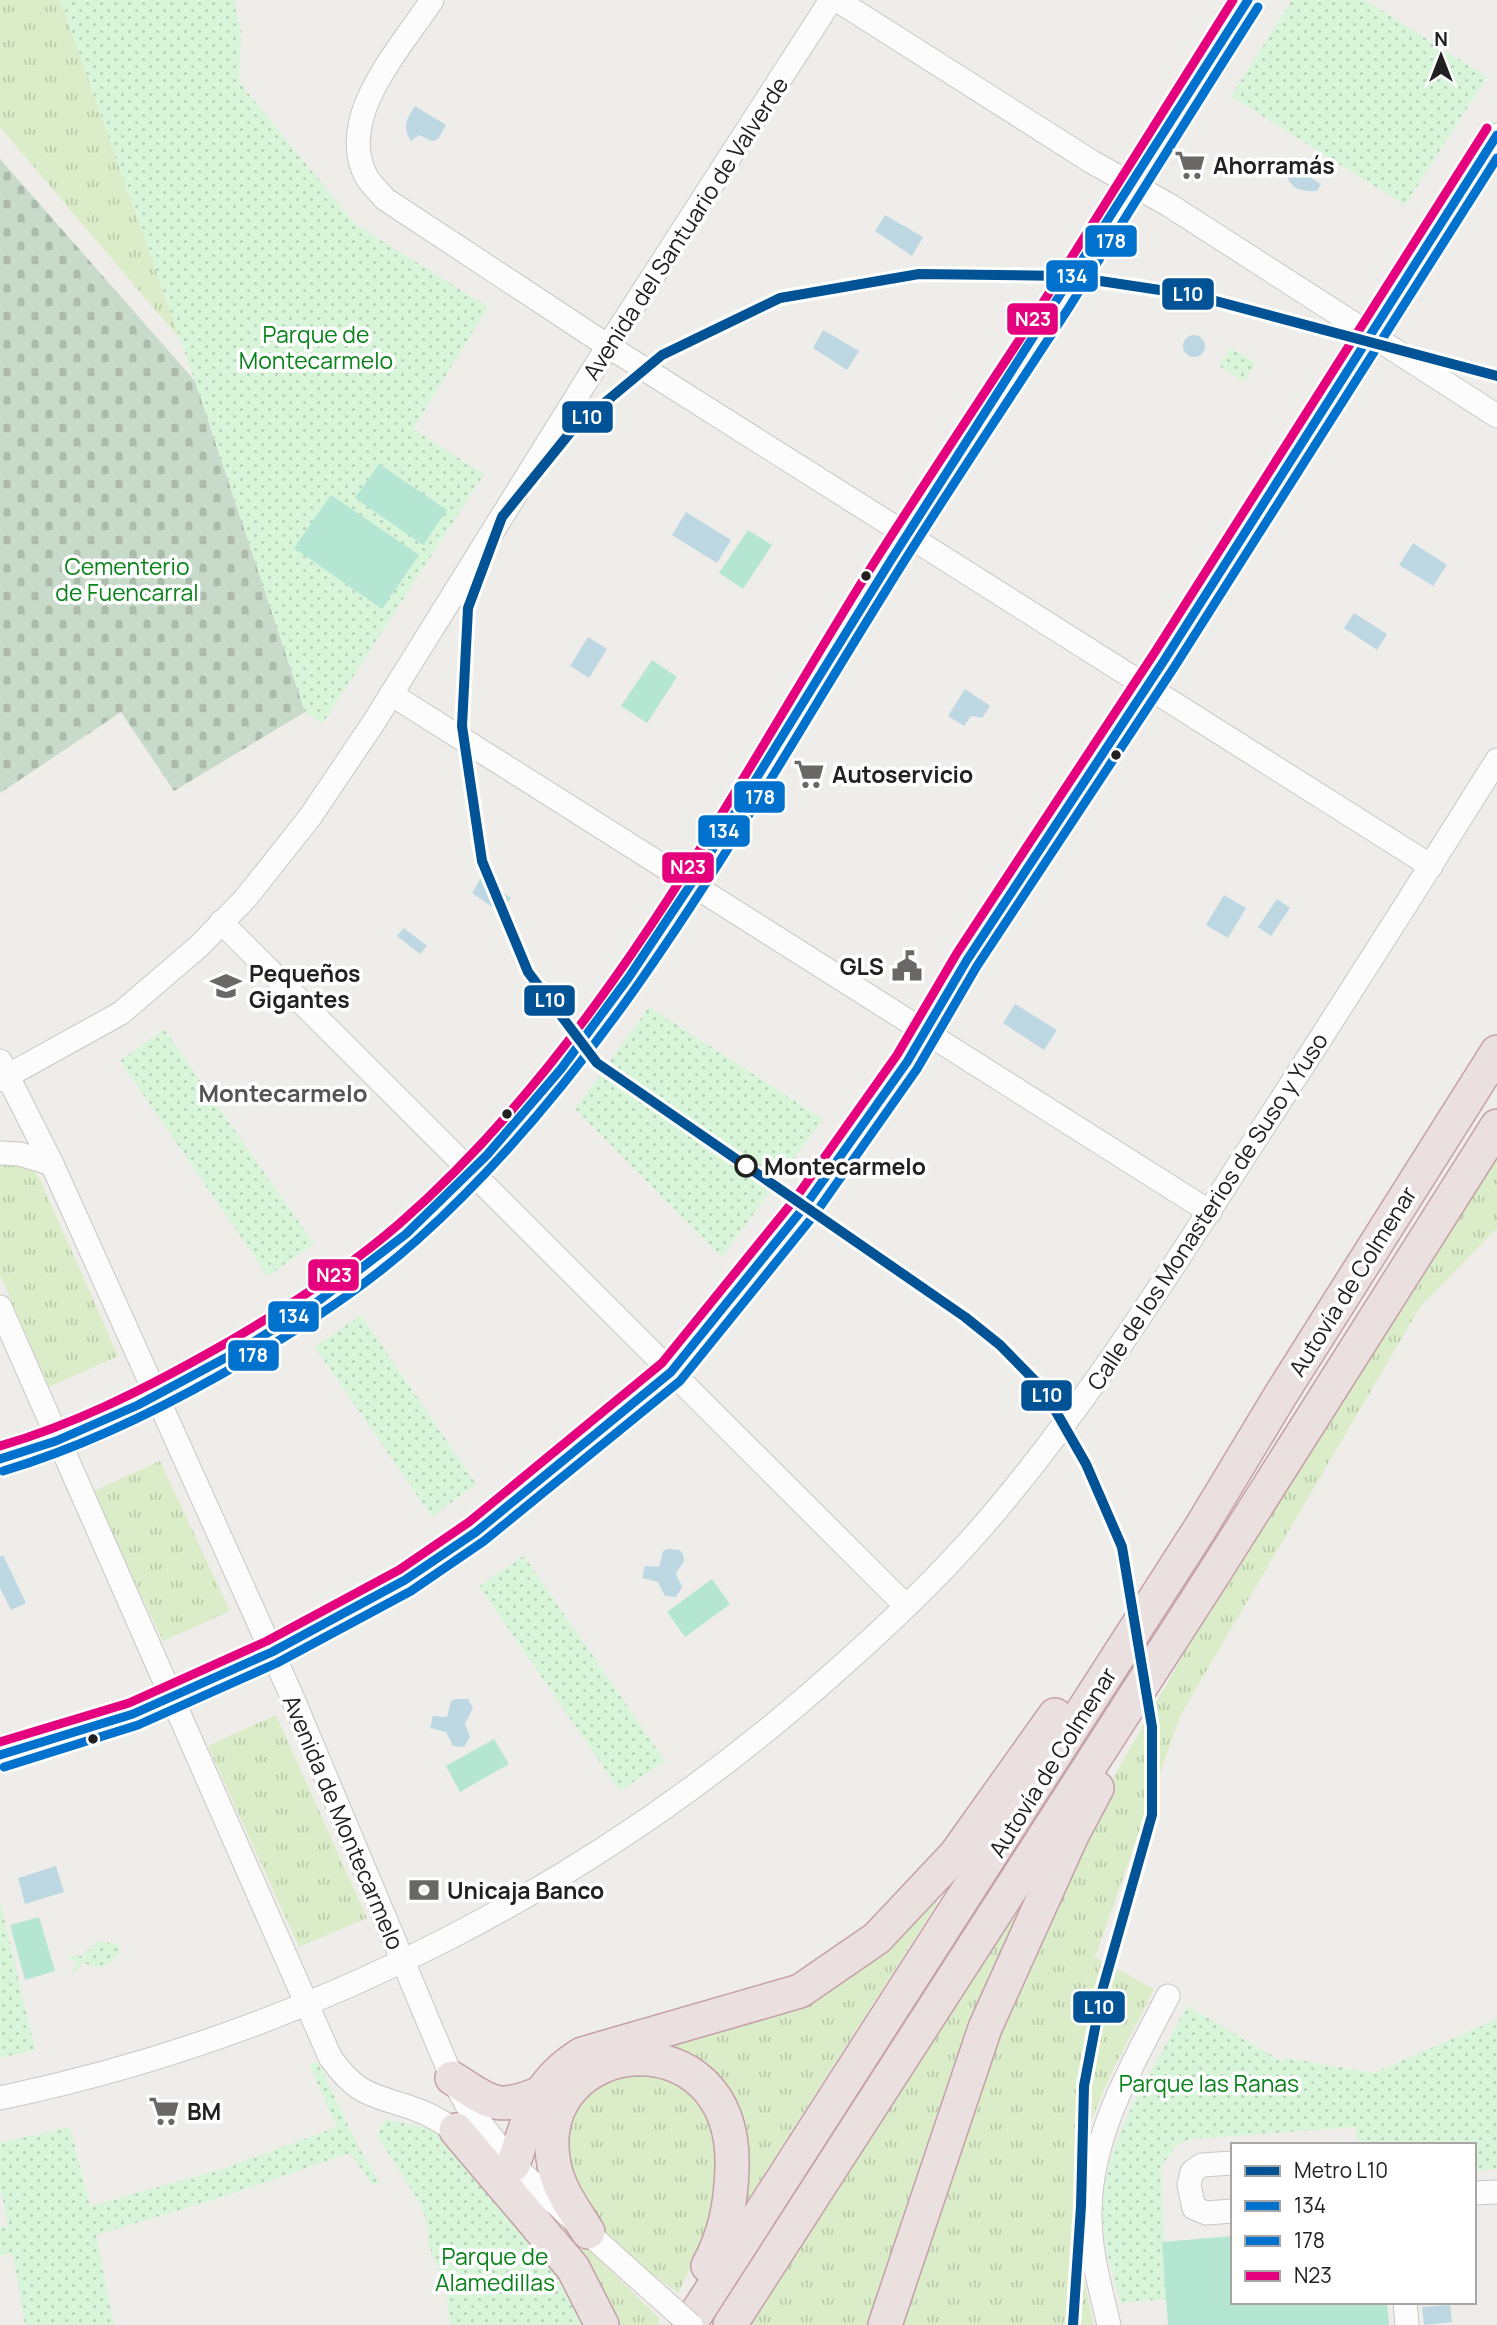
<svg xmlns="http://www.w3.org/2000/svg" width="1497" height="2325" font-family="Manrope,sans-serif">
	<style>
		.grass { fill: url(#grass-tufts) }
		.cemetery { fill: url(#cemetery-stones) }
		.park { fill: url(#park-dots) }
		.pitch { fill: #b5e6d4 }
		.water { fill: #bdd8e2 }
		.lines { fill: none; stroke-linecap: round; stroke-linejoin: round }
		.minor-casing { stroke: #c8c7c5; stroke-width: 25 }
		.highway-casing { stroke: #c5a0a9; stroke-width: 36 }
		.minor { stroke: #fdfcfc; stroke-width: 23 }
		.highway { stroke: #ebe0e0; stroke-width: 33 }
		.minor-bridge-casing { stroke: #c8c7c5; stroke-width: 25; stroke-linecap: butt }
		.minor-bridge { stroke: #fdfcfc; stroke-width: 23 }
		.bus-1-casing { stroke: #fff; stroke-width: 14 }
		.bus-2-casing { stroke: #fff; stroke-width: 14 }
		.bus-3-casing { stroke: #fff; stroke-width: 14 }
		.bus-1 { stroke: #0072ce; stroke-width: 9 }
		.bus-2 { stroke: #0072ce; stroke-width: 9 }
		.bus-3 { stroke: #e5007d; stroke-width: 9 }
		.metro-1-casing { stroke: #fff; stroke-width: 16 }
		.metro-1 { stroke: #015396; stroke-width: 10 }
		.bus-dot { fill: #212121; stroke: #fff; stroke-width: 2.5 }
		.stop-dot { fill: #fff; stroke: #212121; stroke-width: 3.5 }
		.labels { text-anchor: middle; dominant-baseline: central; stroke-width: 7; stroke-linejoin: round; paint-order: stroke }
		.poi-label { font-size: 23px; font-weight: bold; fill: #212121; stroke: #fff; text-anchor: start }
		.street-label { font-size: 23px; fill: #212121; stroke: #fff }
		.park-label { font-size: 23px; fill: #0a831b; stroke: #fff }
		.stop-label { font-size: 23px; font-weight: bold; fill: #212121; stroke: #fff; text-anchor: start }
		.neighbourhood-label { font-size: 24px; font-weight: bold; fill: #545454; stroke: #fff }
		.line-badge { stroke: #fff; stroke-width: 2.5 }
		.badge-label { font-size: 19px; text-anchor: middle; font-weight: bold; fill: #fff }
	</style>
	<defs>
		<pattern id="grass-tufts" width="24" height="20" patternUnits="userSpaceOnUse" patternTransform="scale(1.75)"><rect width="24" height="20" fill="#daecc8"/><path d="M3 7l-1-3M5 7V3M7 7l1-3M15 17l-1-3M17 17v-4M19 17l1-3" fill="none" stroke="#bbcaac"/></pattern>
		<pattern id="cemetery-stones" width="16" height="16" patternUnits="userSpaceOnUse" patternTransform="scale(1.75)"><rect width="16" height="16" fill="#c8dac9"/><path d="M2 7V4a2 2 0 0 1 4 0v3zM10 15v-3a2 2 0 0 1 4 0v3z" fill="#acbbac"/></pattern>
		<pattern id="park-dots" width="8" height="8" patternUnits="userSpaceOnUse" patternTransform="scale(1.75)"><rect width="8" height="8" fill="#d8f5d9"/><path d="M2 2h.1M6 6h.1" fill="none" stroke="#b9d2ba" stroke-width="1.8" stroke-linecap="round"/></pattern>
	</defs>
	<rect width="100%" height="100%" fill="#efede9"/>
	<g class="grass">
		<path d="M0,0H60L180,339L0,127Z"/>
		<path d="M1497,1157V1228L1420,1307L1181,1714L1095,1957L1154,1989C1120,2058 1075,2129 1076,2209C1076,2249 1085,2286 1094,2325H895L982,2068L1098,1805L1219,1592Z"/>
		<path d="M0,1159L29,1166L39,1177L118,1356L49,1387L0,1275Z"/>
		<path d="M160,1461L230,1611L163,1641L92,1492Z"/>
		<path d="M276,1715L367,1918L299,1947L208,1746Z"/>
		<path d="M1042,1869L876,2325H748Z"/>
		<path d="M937,1895L936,1905L743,2207L744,2164L663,2047L768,2012Z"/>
		<path d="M619,2071L684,2077L718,2130L715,2216L678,2293L605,2239L573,2198L565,2126L571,2107Z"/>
		<path d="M537,2199L660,2319L657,2325H610Z"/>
	</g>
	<path class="cemetery" d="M0,159L195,381L305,712L174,791L121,712L0,793Z"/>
	<g class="park">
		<path d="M60,0H234L241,31L239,82L355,224L488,307L413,429L484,474L323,723L305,712L195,381Z"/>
		<path d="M1292,0H1365L1487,77L1405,205L1231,96Z"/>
		<path d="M1230,348L1256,363L1244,382L1219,366Z"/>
		<path d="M649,1007L823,1119L722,1257L575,1109Z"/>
		<path d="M164,1029L314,1244L268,1276L120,1061Z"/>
		<path d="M361,1315L476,1484L432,1517L315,1347Z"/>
		<path d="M524,1556L665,1761L620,1791L479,1586Z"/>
		<path d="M0,1901L35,2050L0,2058Z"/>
		<path d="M99,1941L119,1945L120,1953C107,1967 100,1971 83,1962L76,1972L72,1970L77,1962L69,1959V1955L81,1956Z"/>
		<path d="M1187,2006L1283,2062L1286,2058L1374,2073L1497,2019V2169L1474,2171V2145H1368L1357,2139L1356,2127L1192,2139L1178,2144L1161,2166L1166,2299L1120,2303C1115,2280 1107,2257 1104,2234C1094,2149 1150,2078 1187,2006Z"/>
		<path d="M318,2062L358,2146L380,2183L373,2185L350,2153L223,2197L96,2235L114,2325H25L13,2254L0,2255V2227L8,2225L0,2187V2143L70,2127L90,2206L219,2170L337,2127L309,2065Z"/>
		<path d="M385,2119L436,2130L461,2151L555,2260L591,2325H450L446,2290L429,2245L428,2228L421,2205L377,2135Z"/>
	</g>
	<g class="pitch">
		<path d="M379,464L447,510L423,545L355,498Z"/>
		<path d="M331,495L419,555L382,609L294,548Z"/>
		<path d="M748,530L772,545L743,589L719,573Z"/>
		<path d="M652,660L677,677L647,723L621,706Z"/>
		<path d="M712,1579L730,1604L685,1637L667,1612Z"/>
		<path d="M494,1739L509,1764L460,1792L446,1766Z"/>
		<path d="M39,1917L55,1971L25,1980L10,1925Z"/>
		<path d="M1233,2236V2302H1387L1389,2325H1168L1162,2242Z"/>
	</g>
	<g class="water">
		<path d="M415,106L446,125L438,139L432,141L419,135L411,141C402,128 407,118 415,106Z"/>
		<path d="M1288,164L1321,184L1317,191C1297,192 1290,188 1284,169Z"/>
		<path d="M885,215L923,237L912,256L875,231Z"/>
		<path d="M823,330L859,351L847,370L813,348Z"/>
		<circle cx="1194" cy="346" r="11"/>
		<path d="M686,512L731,540L717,563L672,535Z"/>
		<path d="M1413,543L1447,565L1433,586L1399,565Z"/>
		<path d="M1354,613L1387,634L1377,650L1344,628Z"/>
		<path d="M588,637L607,649L589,678L570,666Z"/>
		<path d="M965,689L990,706L982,718L971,716L964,726L948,716Z"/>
		<path d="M481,878L511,898L501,913L472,893Z"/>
		<path d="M1224,895L1246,908L1228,938L1206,925Z"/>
		<path d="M1277,899L1290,908L1271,936L1258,927Z"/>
		<path d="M404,928L427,946L420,954L397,936Z"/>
		<path d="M1015,1004L1057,1030L1044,1050L1003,1023Z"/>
		<path d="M668,1549L680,1550C689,1562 681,1563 676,1574L682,1587L676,1597L665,1596L658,1582L642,1578L645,1566L659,1567L663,1551Z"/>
		<path d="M3,1555L26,1603L11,1610L0,1588V1557Z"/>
		<path d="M456,1699H468L473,1708L465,1724L470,1737L464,1747L453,1746L446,1732L430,1728L433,1716L447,1717L451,1701Z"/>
		<path d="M56,1866L64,1892L25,1904L18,1878Z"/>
		<path d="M1450,2305L1452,2322L1424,2325L1422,2307Z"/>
	</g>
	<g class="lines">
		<g class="minor-casing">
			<g id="minor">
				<path d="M432,0C401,48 334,118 367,178C372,185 379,192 385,199L608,346L1431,866"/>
				<path d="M837,0L1092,162L1169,205L1497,416"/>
				<path d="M391,694L1210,1212"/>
				<path d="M221,922L906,1606"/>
				<path d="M0,1061L52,1164L290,1692L452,2078L468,2107L513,2165"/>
				<path d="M0,1080L121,1013L198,947L245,899L310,817L374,722L608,346L831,0"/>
				<path d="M0,1153L20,1154L52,1164"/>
				<path d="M0,1307L330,2057C360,2100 376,2094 420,2111C437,2118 452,2128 468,2138"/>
				<path d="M0,1459C75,1439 148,1402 216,1363C250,1344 285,1324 317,1302C566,1135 716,839 871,591C923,507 979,425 1032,342C1105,229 1175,114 1248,0"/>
				<path d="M0,1755L133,1714L272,1652L405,1580L476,1532L671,1372L805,1206L907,1062L967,960L1165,659L1497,135"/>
				<path d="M0,2098C315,2032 607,1879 845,1663C899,1615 953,1563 999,1507C1086,1403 1159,1289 1233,1174C1322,1037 1410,899 1497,760"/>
				<path d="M500,2157L513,2165L637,2277"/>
				<path d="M1233,2163L1202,2165L1192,2172L1189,2185L1194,2208L1206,2213L1233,2211"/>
				<path d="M1474,2193L1497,2192"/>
				<path d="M1405,2302L1407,2325"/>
				<path d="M1109,2325C1100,2287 1089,2249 1090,2209C1092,2131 1133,2064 1168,1996"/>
			</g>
		</g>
		<g class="highway-casing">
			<g id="highway">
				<path d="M452,2078C489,2101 495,2112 538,2094"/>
				<path d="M456,2130L573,2268L602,2325"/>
				<path d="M513,2165C530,2116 535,2083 582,2054L800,1991L877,1938L956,1854L1055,1715"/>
				<path d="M588,2232C575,2211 559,2190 554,2165C529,2034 737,2012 732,2168C731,2204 725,2235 708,2266"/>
				<path d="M689,2325L1201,1527L1280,1396L1497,1052"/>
				<path d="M730,2325L1211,1578L1497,1126"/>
				<path d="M885,2325L985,2028L1072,1835L1097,1788"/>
			</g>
		</g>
		<use href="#minor" class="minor"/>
		<use href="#highway" class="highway"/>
		<g class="minor-bridge-casing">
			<path id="minor-bridge" d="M637,2277L691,2325"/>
		</g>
		<use href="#minor-bridge" class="minor-bridge"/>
		<g class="bus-1-casing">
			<g id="bus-1">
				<path d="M0,1459L56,1441L138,1405L242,1349L317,1302L406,1234L487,1155L561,1069L629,977L693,881L891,560L1248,0"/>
				<path d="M0,1755L133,1714L272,1652L405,1580L476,1532L671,1372L805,1206L907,1062L967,960L1165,659L1497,135"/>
			</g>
		</g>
		<g class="bus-2-casing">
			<g id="bus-2">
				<path d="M3,1471C80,1448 151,1414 220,1375C289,1336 358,1293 417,1240C617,1060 744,818 885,592C944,496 1007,403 1068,309C1132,208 1194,107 1258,7"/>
				<path d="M4,1767L138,1725L277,1663L411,1591L484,1541L680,1381L815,1214L917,1069L977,966L1175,666L1497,158"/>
			</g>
		</g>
		<g class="bus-3-casing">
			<g id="bus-3">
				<path d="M0,1446C72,1425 139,1392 205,1355C273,1317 340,1275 399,1224C598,1050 723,807 860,585C914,499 970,415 1025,331C1095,221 1164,110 1233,0"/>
				<path d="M0,1742L129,1703L267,1641L399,1570L469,1522L662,1363L795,1199L897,1055L957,953L1155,652L1487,128"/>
			</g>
		</g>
		<use href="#bus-1" class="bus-1"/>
		<use href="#bus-2" class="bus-2"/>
		<use href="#bus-3" class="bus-3"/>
		<g class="metro-1-casing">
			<path id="metro-1" d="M1073,2325L1081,2206L1084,2086L1102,1991L1152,1815V1727L1122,1547L1086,1464L1043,1389L1000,1345L965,1317L597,1063L528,972L482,861L462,726L468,608L502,517L573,429L662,355L780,298L919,274L1067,276L1193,295L1497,376"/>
		</g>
		<use href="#metro-1" class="metro-1"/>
	</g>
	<defs>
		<g id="supermarket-bare" transform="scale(2.415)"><path d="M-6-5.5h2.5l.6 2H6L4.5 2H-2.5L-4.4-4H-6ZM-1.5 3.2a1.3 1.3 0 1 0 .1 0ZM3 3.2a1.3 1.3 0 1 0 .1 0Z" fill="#696867" stroke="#fff" stroke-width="2.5" paint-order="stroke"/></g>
		<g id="civic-bare" transform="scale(2.415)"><path d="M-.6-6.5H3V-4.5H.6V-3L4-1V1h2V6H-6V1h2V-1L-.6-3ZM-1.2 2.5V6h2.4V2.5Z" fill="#696867" stroke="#fff" stroke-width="2.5" paint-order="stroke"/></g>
		<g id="school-bare" transform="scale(2.415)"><path d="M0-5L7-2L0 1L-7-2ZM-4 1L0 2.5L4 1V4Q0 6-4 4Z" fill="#696867" stroke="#fff" stroke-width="2.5" paint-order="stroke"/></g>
		<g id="bank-bare" transform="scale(2.415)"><path d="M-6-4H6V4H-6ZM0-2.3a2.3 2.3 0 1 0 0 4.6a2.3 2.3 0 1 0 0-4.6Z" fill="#696867" stroke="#fff" stroke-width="2.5" paint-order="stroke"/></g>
	</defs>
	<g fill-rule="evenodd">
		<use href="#supermarket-bare" x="1190" y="165"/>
		<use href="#supermarket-bare" x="809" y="774"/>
		<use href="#civic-bare" x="907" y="966"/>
		<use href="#school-bare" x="226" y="986"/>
		<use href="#bank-bare" x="424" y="1890"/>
		<use href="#supermarket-bare" x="164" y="2111"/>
	</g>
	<g class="bus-dot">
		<circle cx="866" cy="576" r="6"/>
		<circle cx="1116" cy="755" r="6"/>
		<circle cx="507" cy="1114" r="6"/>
		<circle cx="93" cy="1739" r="6"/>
	</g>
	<circle class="stop-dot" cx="746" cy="1166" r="10"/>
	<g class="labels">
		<g class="poi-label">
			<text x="1213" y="165">Ahorramás</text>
			<text x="832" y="774">Autoservicio</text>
			<text x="884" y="966" text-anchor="end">GLS</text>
			<text x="249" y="973">Pequeños<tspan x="249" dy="26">Gigantes</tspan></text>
			<text x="447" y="1890">Unicaja Banco</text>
			<text x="187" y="2111">BM</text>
		</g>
		<g class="street-label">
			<text transform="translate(685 228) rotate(-57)">Avenida del Santuario de Valverde</text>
			<text transform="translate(1207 1211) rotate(-57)">Calle de los Monasterios de Suso y Yuso</text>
			<text transform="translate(1352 1281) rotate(-58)">Autovía de Colmenar</text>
			<text transform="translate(1052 1762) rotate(-58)">Autovía de Colmenar</text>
			<text transform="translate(344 1822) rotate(67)">Avenida de Montecarmelo</text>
		</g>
		<g class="park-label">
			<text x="316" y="334">Parque de<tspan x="316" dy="26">Montecarmelo</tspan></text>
			<text x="127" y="566">Cementerio<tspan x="127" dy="26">de Fuencarral</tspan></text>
			<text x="1209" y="2083">Parque las Ranas</text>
			<text x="495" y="2256">Parque de<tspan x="495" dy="26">Alamedillas</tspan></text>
		</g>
		<g class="stop-label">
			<text x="764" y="1166">Montecarmelo</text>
		</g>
		<g class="neighbourhood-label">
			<text x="283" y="1092">Montecarmelo</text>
		</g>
	</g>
	<g class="line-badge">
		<rect x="1084" y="224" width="54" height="34" rx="7" fill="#0072ce"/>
		<rect x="1045" y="259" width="54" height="34" rx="7" fill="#0072ce"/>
		<rect x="1161" y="277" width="54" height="34" rx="7" fill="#015396"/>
		<rect x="1006" y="302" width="53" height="34" rx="7" fill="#e5007d"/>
		<rect x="561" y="400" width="53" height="34" rx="7" fill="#015396"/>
		<rect x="733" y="780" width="53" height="34" rx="7" fill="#0072ce"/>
		<rect x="697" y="814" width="54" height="34" rx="7" fill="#0072ce"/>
		<rect x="661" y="851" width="54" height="33" rx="7" fill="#e5007d"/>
		<rect x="523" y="984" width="53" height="33" rx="7" fill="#015396"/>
		<rect x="307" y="1258" width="53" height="34" rx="7" fill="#e5007d"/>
		<rect x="267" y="1300" width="53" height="33" rx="7" fill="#0072ce"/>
		<rect x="227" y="1339" width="53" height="33" rx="7" fill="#0072ce"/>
		<rect x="1020" y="1379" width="53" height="33" rx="7" fill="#015396"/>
		<rect x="1072" y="1990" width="54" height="34" rx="7" fill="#015396"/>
	</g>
	<g class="badge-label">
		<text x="1111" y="248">178</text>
		<text x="1072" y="283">134</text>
		<text x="1188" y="301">L10</text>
		<text x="1033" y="326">N23</text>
		<text x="587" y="424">L10</text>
		<text x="760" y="804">178</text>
		<text x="724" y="838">134</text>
		<text x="688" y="874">N23</text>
		<text x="550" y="1007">L10</text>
		<text x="334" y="1282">N23</text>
		<text x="294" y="1323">134</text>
		<text x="253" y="1362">178</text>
		<text x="1047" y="1402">L10</text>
		<text x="1099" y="2014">L10</text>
	</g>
	<rect x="1231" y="2143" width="245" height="161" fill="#ffffff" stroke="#a6a6a6" stroke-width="2"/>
	<rect x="1245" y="2166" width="35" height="10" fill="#015396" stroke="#a6a6a6" stroke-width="2"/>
	<text x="1294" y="2178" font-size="21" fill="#212121">Metro L10</text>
	<rect x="1245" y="2201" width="35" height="10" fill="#0072ce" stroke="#a6a6a6" stroke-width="2"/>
	<text x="1294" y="2213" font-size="21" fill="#212121">134</text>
	<rect x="1245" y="2236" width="35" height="10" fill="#0072ce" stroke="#a6a6a6" stroke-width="2"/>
	<text x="1294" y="2248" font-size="21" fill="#212121">178</text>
	<rect x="1245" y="2271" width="35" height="10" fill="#e5007d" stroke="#a6a6a6" stroke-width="2"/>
	<text x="1294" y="2283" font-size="21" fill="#212121">N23</text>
	<g transform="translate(1441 56)" stroke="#ffffff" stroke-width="5" paint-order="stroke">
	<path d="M0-5L12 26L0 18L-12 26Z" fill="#212121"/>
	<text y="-10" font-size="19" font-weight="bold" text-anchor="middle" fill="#212121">N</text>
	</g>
</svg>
